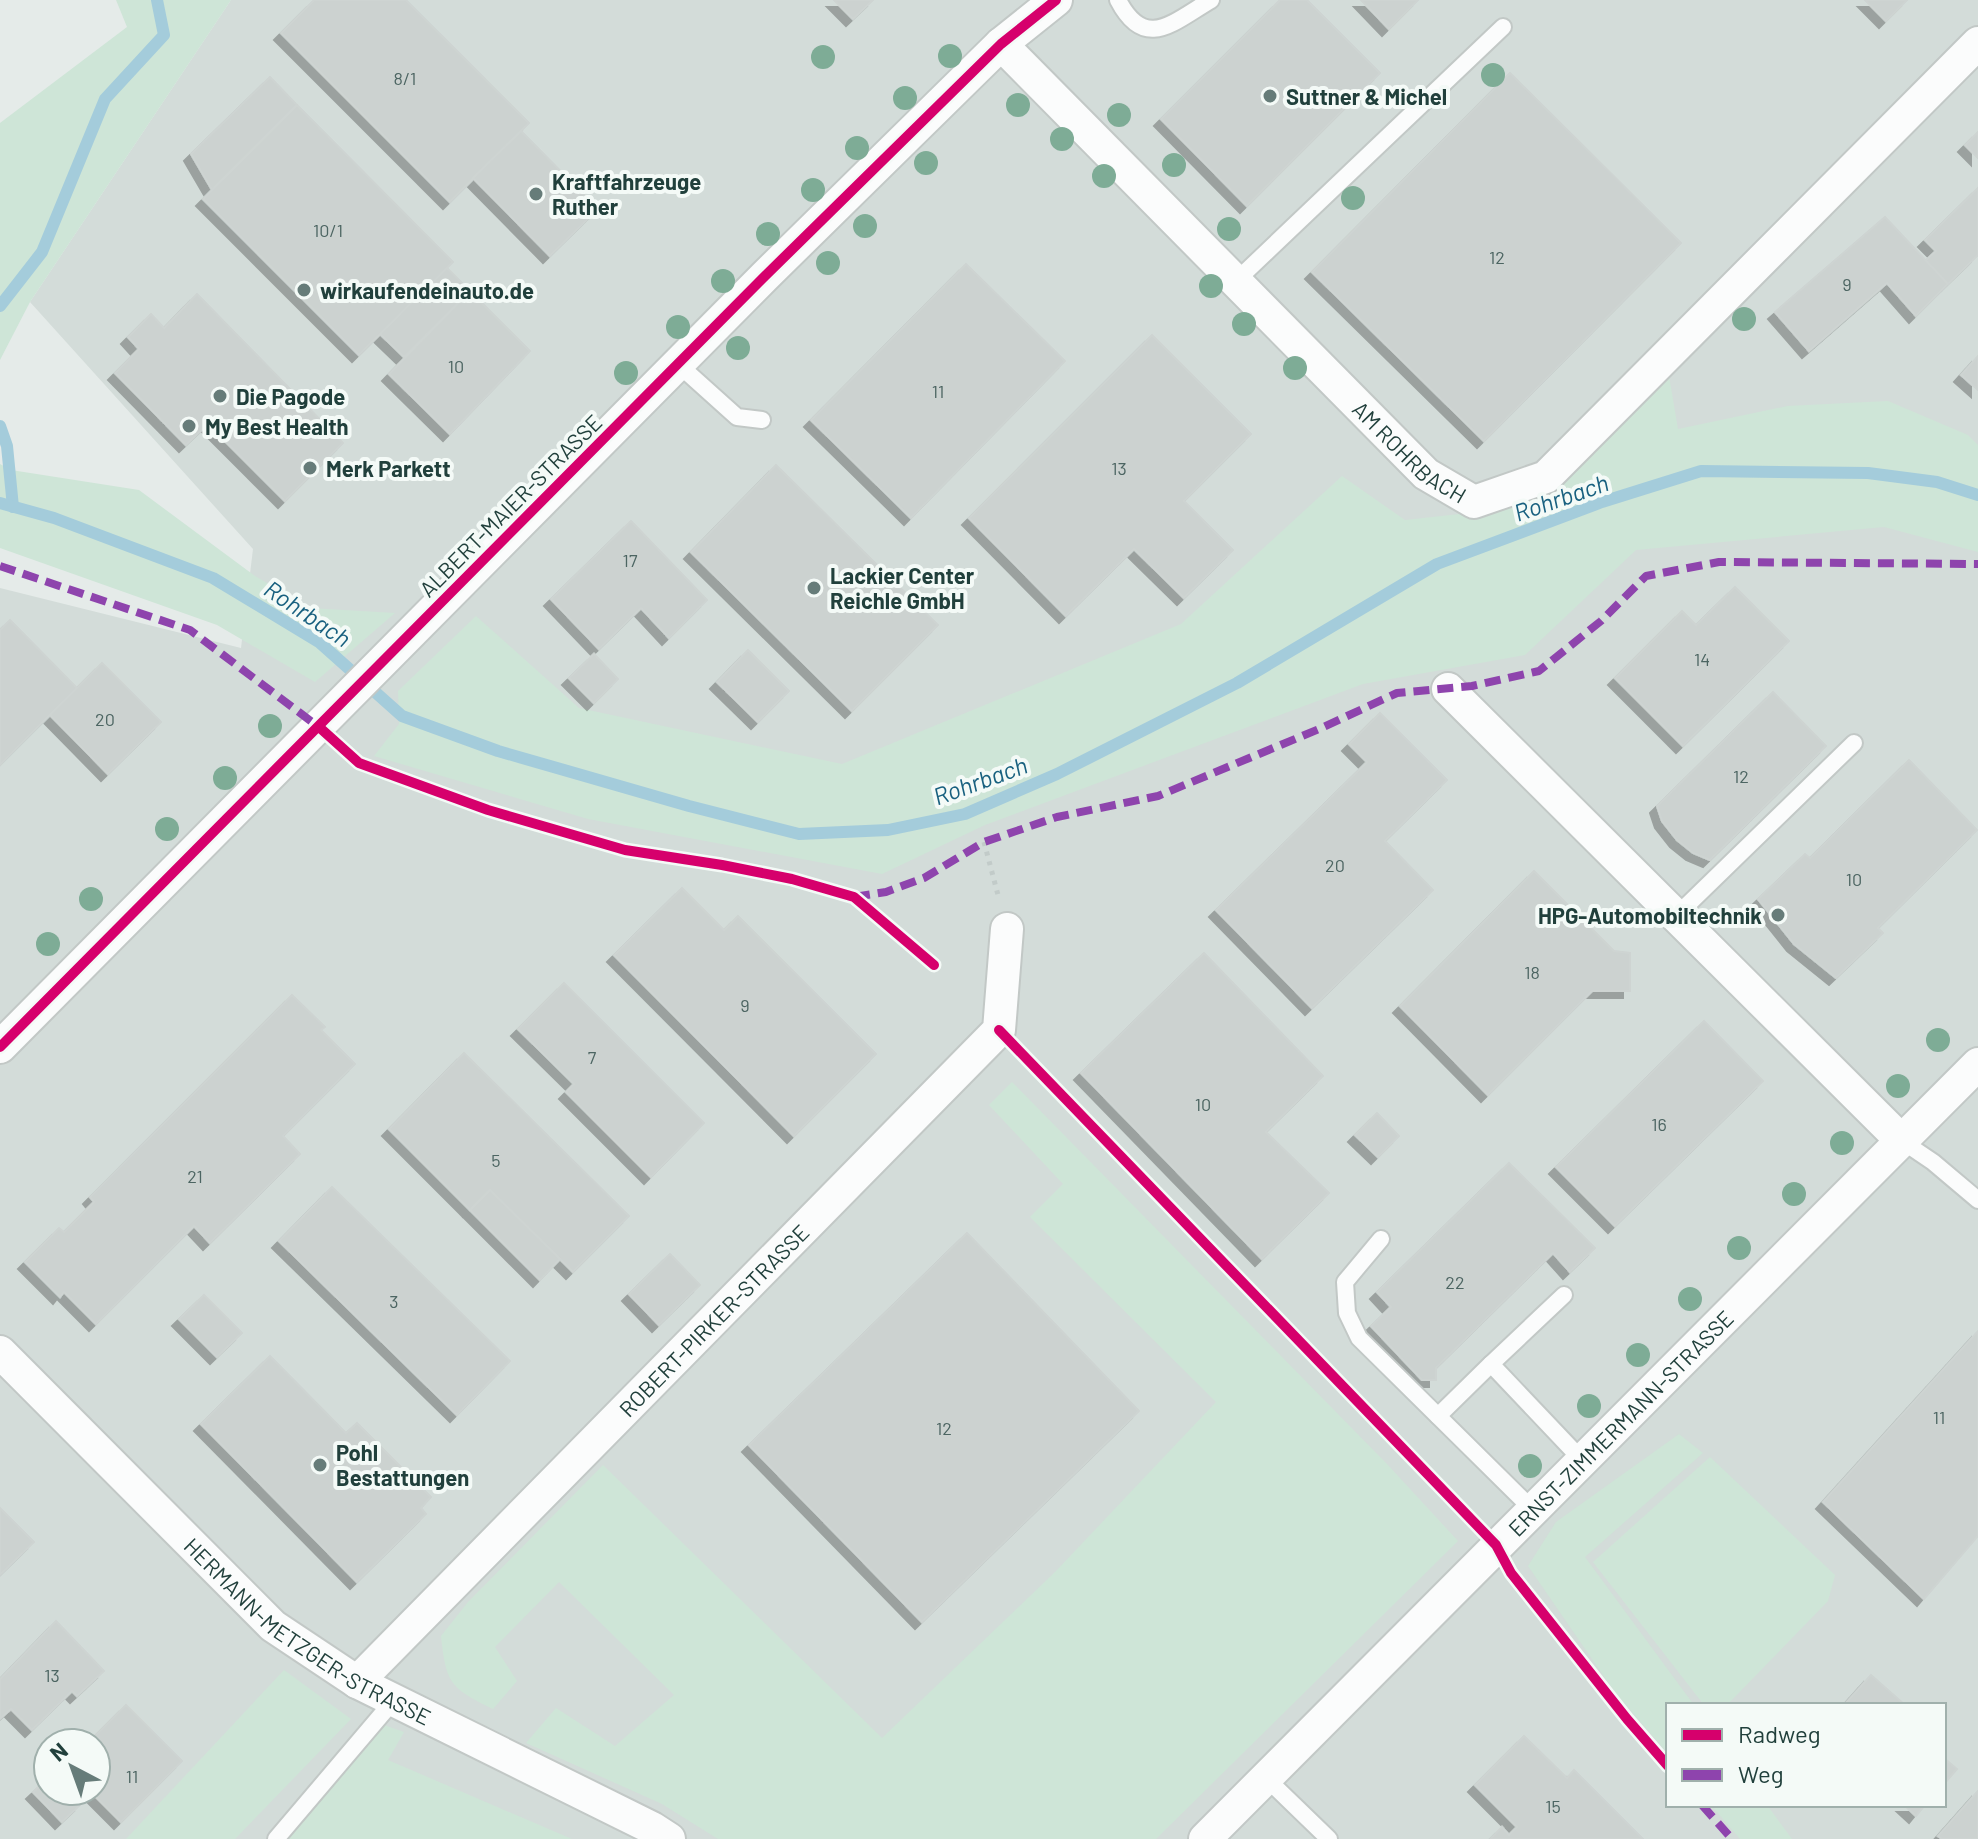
<svg xmlns="http://www.w3.org/2000/svg" width="1978" height="1839" font-family="Barlow,sans-serif">
	<style>
		.built { fill: #d3dcd9; fill-rule: evenodd }
		.green { fill: #cee5d7 }
		.lines { fill: none; stroke-linecap: round; stroke-linejoin: round }
		.stream { stroke: #a4ccdb; stroke-width: 12 }
		.building { fill: #ccd2d0; stroke: #ced4d2; stroke-width: 2; filter: url(#shadow) }
		.lane-casing { stroke: #c2c8c6; stroke-width: 20 }
		.street-casing { stroke: #c2c8c6; stroke-width: 36 }
		.path { stroke: #c2cbc9; stroke-width: 5; stroke-dasharray: 4 6; stroke-linecap: butt }
		.lane { stroke: #fbfcfc; stroke-width: 16 }
		.street { stroke: #fbfcfc; stroke-width: 32 }
		.quiet { stroke: #8e44ad; stroke-width: 8; stroke-dasharray: 16 8; stroke-linecap: butt }
		.cycleway-casing { stroke: #f4faf7; stroke-width: 15 }
		.cycleway { stroke: #d6006c; stroke-width: 10 }
		.tree { fill: #7eac96 }
		.poi-dot { fill: #667c79; stroke: #f4faf7; stroke-width: 3 }
		.labels { text-anchor: middle; dominant-baseline: central; stroke-width: 8; stroke-linejoin: round; paint-order: stroke }
		.number-label { font-size: 18px; fill: #4c6562 }
		.poi-label { font-size: 22px; font-weight: bold; fill: #21403c; stroke: #f4faf7; text-anchor: start }
		.street-label { font-size: 22px; fill: #21403c; stroke: #f4faf7 }
		.water-label { font-size: 24px; font-style: italic; fill: #18607f; stroke: #f4faf7 }
	</style>
	<defs>
		<filter id="shadow"><feDropShadow dx="-7" dy="7" stdDeviation="0" flood-color="#0004"/></filter>
	</defs>
	<rect width="100%" height="100%" fill="#e5ebe9"/>
	<path class="built" d="M231,0H1978V1839H0V588L241,648L253,549L30,302ZM1668,1705H1944V1805H1668ZM48,1743H96V1791H48Z"/>
	<g class="green">
		<path d="M116,0H231L30,302L0,360V123L127,27Z"/>
		<path d="M1669,376L1678,429L1787,406L1888,401L1968,435L1978,445V552L1884,527L1636,550L1525,655L1363,684L985,825L882,874L588,819L374,756L399,724L398,691L476,616L579,708L842,764L1181,624L1342,476L1405,520L1505,509L1553,491Z"/>
		<path d="M0,464L11,470L139,490L255,576L310,608L395,613L315,682L217,625L0,548Z"/>
		<path d="M1012,1082L1387,1464L1458,1541L1156,1839H718L662,1804L526,1743L556,1708L615,1746L674,1695L559,1582L495,1647L517,1681L493,1709C450,1688 446,1683 441,1636L468,1602L603,1465L882,1738L1056,1571L1216,1402L1030,1217L1063,1184L989,1105Z"/>
		<path d="M1679,1434L1703,1453L1585,1557L1694,1705H1668V1754L1614,1691L1528,1566L1556,1522Z"/>
		<path d="M1710,1457L1835,1575L1828,1601L1727,1705H1704L1593,1562Z"/>
		<path d="M284,1670L351,1719L235,1839H126Z"/>
		<path d="M384,1725L404,1732L388,1760L572,1839H288Z"/>
		<path d="M1711,1805H1767L1792,1839H1740Z"/>
	</g>
	<g class="lines">
		<g class="stream">
			<path d="M0,306L42,252L105,99L164,35L157,0"/>
			<path d="M0,426L7,446L13,507"/>
			<path d="M0,503L54,518L213,578L319,642L402,716L498,751L689,806L799,834L888,830L965,814L1057,774L1237,683L1437,564L1602,502L1701,471L1868,473L1937,482L1978,495"/>
		</g>
	</g>
	<g class="building">
		<path d="M314,0H406L529,123L450,202L281,33Z"/>
		<path d="M834,0H873L853,19Z"/>
		<path d="M1280,0H1307L1380,73L1247,206L1161,119Z"/>
		<path d="M1361,0H1418L1389,29Z"/>
		<path d="M1865,0H1907L1886,21Z"/>
		<path d="M1510,73L1681,243L1484,441L1312,272Z"/>
		<path d="M270,77L297,105L212,190L191,154Z"/>
		<path d="M297,105L453,262L359,355L203,199Z"/>
		<path d="M521,131L598,209L550,256L473,178Z"/>
		<path d="M1978,132V158L1965,145Z"/>
		<path d="M1978,188V255L1948,284L1925,261L1936,251L1925,240Z"/>
		<path d="M1885,217L1948,284L1916,316L1887,283L1809,351L1775,312Z"/>
		<path d="M966,264L1065,361L911,518L811,420Z"/>
		<path d="M447,268L470,291L404,357L380,334Z"/>
		<path d="M470,291L530,351L450,434L389,374Z"/>
		<path d="M197,294L343,443L285,501L208,424L186,445L115,373L139,349L128,337L151,314L164,328Z"/>
		<path d="M1152,335L1251,434L1184,501L1233,550L1184,598L1134,549L1066,616L969,518Z"/>
		<path d="M1978,356V390L1961,375Z"/>
		<path d="M776,465L938,625L852,711L691,552Z"/>
		<path d="M631,521L707,600L669,638L641,608L599,649L551,599Z"/>
		<path d="M1735,587L1789,641L1683,746L1615,678L1682,611L1696,625Z"/>
		<path d="M10,620L77,688L0,765V630Z"/>
		<path d="M748,650L789,691L758,722L717,682Z"/>
		<path d="M594,654L618,679L594,703L569,678Z"/>
		<path d="M102,663L161,722L108,774L50,715Z"/>
		<path d="M1773,692L1826,746L1710,860L1693,853L1677,840L1662,821L1657,806Z"/>
		<path d="M1380,713L1447,780L1385,841L1433,890L1312,1008L1216,910L1367,762L1349,744Z"/>
		<path d="M1909,760L1977,830L1878,928L1883,933L1836,978L1794,944L1758,899L1805,854L1810,858Z"/>
		<path d="M1534,871L1614,951L1630,953V991H1592L1488,1095L1400,1006Z"/>
		<path d="M682,888L724,930L738,916L876,1054L794,1136L614,955Z"/>
		<path d="M1204,953L1323,1076L1266,1132L1329,1193L1262,1259L1081,1073Z"/>
		<path d="M564,983L704,1123L651,1177L566,1092L574,1084L518,1029Z"/>
		<path d="M292,995L325,1027L321,1030L355,1064L283,1136L300,1154L210,1243L194,1226L96,1324L64,1292L60,1297L25,1262L59,1228L64,1232L94,1202L90,1197Z"/>
		<path d="M1704,1021L1763,1081L1615,1226L1556,1167Z"/>
		<path d="M464,1053L629,1216L573,1272L490,1190L470,1210L389,1129Z"/>
		<path d="M1377,1113L1399,1136L1378,1157L1355,1135Z"/>
		<path d="M1509,1163L1595,1248L1570,1272L1553,1253L1436,1368V1380H1422L1371,1326L1391,1307L1377,1292Z"/>
		<path d="M332,1187L510,1361L457,1415L279,1241Z"/>
		<path d="M490,1190L560,1259L540,1280L470,1210Z"/>
		<path d="M967,1233L1139,1411L922,1622L749,1445Z"/>
		<path d="M670,1254L700,1285L659,1325L629,1294Z"/>
		<path d="M204,1295L242,1333L217,1357L179,1319Z"/>
		<path d="M1978,1331V1536L1924,1599L1823,1502Z"/>
		<path d="M270,1356L346,1433L357,1423L431,1497L421,1508L426,1514L357,1582L201,1424Z"/>
		<path d="M0,1508L34,1542L0,1575Z"/>
		<path d="M56,1621L104,1671L77,1696L72,1691L32,1730L11,1709L0,1719V1679Z"/>
		<path d="M1871,1675L1905,1705H1844Z"/>
		<path d="M126,1705L182,1761L121,1822L90,1791H96V1743H88Z"/>
		<path d="M1524,1736L1567,1778L1574,1770L1643,1839H1490L1502,1827L1509,1835L1517,1827L1475,1785Z"/>
		<path d="M1944,1758L1957,1769L1944,1784Z"/>
		<path d="M48,1778V1791H69L81,1804L62,1822L33,1792Z"/>
		<path d="M1978,1791V1839H1942L1938,1836Z"/>
		<path d="M1904,1805H1925L1916,1816Z"/>
	</g>
	<g class="lines">
		<g class="lane-casing">
			<g id="lane">
				<path d="M1118,0C1145,52 1173,22 1211,0"/>
				<path d="M1236,281L1503,27"/>
				<path d="M678,364L737,417L762,420"/>
				<path d="M1676,916L1854,743"/>
				<path d="M1902,1141L1933,1162L1978,1200"/>
				<path d="M1381,1239L1345,1282L1347,1313L1359,1338L1533,1510"/>
				<path d="M1491,1364L1564,1295"/>
				<path d="M1438,1416L1491,1364L1582,1460"/>
				<path d="M1266,1778L1329,1839"/>
				<path d="M276,1839L394,1700"/>
			</g>
		</g>
		<g class="street-casing">
			<g id="street">
				<path id="s1" d="M1001,44L1426,474L1474,502L1546,477L1978,43"/>
				<path d="M1448,689L1902,1141"/>
				<path d="M0,1047L765,276L1001,44L1056,0"/>
				<path id="s2" d="M0,1352L273,1626L357,1682L652,1828L669,1839"/>
				<path id="s3" d="M357,1682L999,1030L1007,929"/>
				<path id="s4" d="M1205,1839L1978,1064"/>
			</g>
		</g>
		<path class="path" d="M984,842L998,895"/>
		<use href="#lane" class="lane"/>
		<use href="#street" class="street"/>
		<g class="quiet">
			<path d="M0,566L190,630L324,731"/>
			<path d="M854,897L886,892L924,878L984,842L1057,817L1158,796L1319,729L1397,693L1472,686L1539,671L1601,621L1646,576L1719,562L1978,564"/>
			<path d="M1702,1805L1732,1839"/>
		</g>
		<g class="cycleway-casing">
			<g id="cycleway">
				<path d="M319,727L359,763L488,810L625,850L722,865L792,879L854,897L934,965"/>
				<path d="M999,1030L1496,1545L1511,1573L1627,1719L1668,1766"/>
				<path d="M0,1047L765,276L1001,44L1056,0"/>
			</g>
		</g>
		<use href="#cycleway" class="cycleway"/>
	</g>
	<g class="tree">
		<circle cx="950" cy="56" r="12"/>
		<circle cx="823" cy="57" r="12"/>
		<circle cx="1493" cy="75" r="12"/>
		<circle cx="905" cy="98" r="12"/>
		<circle cx="1018" cy="105" r="12"/>
		<circle cx="1119" cy="115" r="12"/>
		<circle cx="1062" cy="139" r="12"/>
		<circle cx="857" cy="148" r="12"/>
		<circle cx="926" cy="163" r="12"/>
		<circle cx="1174" cy="165" r="12"/>
		<circle cx="1104" cy="176" r="12"/>
		<circle cx="813" cy="190" r="12"/>
		<circle cx="1353" cy="198" r="12"/>
		<circle cx="865" cy="226" r="12"/>
		<circle cx="1229" cy="229" r="12"/>
		<circle cx="768" cy="234" r="12"/>
		<circle cx="828" cy="263" r="12"/>
		<circle cx="723" cy="281" r="12"/>
		<circle cx="1211" cy="286" r="12"/>
		<circle cx="1744" cy="319" r="12"/>
		<circle cx="1244" cy="324" r="12"/>
		<circle cx="678" cy="327" r="12"/>
		<circle cx="738" cy="348" r="12"/>
		<circle cx="1295" cy="368" r="12"/>
		<circle cx="626" cy="373" r="12"/>
		<circle cx="270" cy="726" r="12"/>
		<circle cx="225" cy="778" r="12"/>
		<circle cx="167" cy="829" r="12"/>
		<circle cx="91" cy="899" r="12"/>
		<circle cx="48" cy="944" r="12"/>
		<circle cx="1938" cy="1040" r="12"/>
		<circle cx="1898" cy="1086" r="12"/>
		<circle cx="1842" cy="1143" r="12"/>
		<circle cx="1794" cy="1194" r="12"/>
		<circle cx="1739" cy="1248" r="12"/>
		<circle cx="1690" cy="1299" r="12"/>
		<circle cx="1638" cy="1355" r="12"/>
		<circle cx="1589" cy="1406" r="12"/>
		<circle cx="1530" cy="1466" r="12"/>
	</g>
	<g class="poi-dot">
		<circle cx="1270" cy="96" r="8"/>
		<circle cx="536" cy="194" r="8"/>
		<circle cx="304" cy="290" r="8"/>
		<circle cx="220" cy="396" r="8"/>
		<circle cx="189" cy="426" r="8"/>
		<circle cx="310" cy="468" r="8"/>
		<circle cx="814" cy="588" r="8"/>
		<circle cx="1778" cy="915" r="8"/>
		<circle cx="320" cy="1465" r="8"/>
	</g>
	<g class="labels">
		<g class="number-label">
			<text x="405" y="78">8/1</text>
			<text x="328" y="230">10/1</text>
			<text x="1497" y="257">12</text>
			<text x="1847" y="284">9</text>
			<text x="456" y="366">10</text>
			<text x="938" y="391">11</text>
			<text x="1119" y="468">13</text>
			<text x="630" y="560">17</text>
			<text x="1702" y="659">14</text>
			<text x="105" y="719">20</text>
			<text x="1741" y="776">12</text>
			<text x="1335" y="865">20</text>
			<text x="1854" y="879">10</text>
			<text x="1532" y="972">18</text>
			<text x="745" y="1005">9</text>
			<text x="592" y="1057">7</text>
			<text x="1203" y="1104">10</text>
			<text x="1659" y="1124">16</text>
			<text x="496" y="1160">5</text>
			<text x="195" y="1176">21</text>
			<text x="1455" y="1282">22</text>
			<text x="394" y="1301">3</text>
			<text x="1939" y="1417">11</text>
			<text x="944" y="1428">12</text>
			<text x="52" y="1675">13</text>
			<text x="132" y="1776">11</text>
			<text x="1553" y="1806">15</text>
		</g>
		<g class="poi-label">
			<text x="1286" y="96">Suttner &amp; Michel</text>
			<text x="552" y="181">Kraftfahrzeuge<tspan x="552" dy="25">Ruther</tspan></text>
			<text x="320" y="290">wirkaufendeinauto.de</text>
			<text x="236" y="396">Die Pagode</text>
			<text x="205" y="426">My Best Health</text>
			<text x="326" y="468">Merk Parkett</text>
			<text x="830" y="575">Lackier Center<tspan x="830" dy="25">Reichle GmbH</tspan></text>
			<text x="1762" y="915" text-anchor="end">HPG-Automobiltechnik</text>
			<text x="336" y="1452">Pohl<tspan x="336" dy="25">Bestattungen</tspan></text>
		</g>
		<g class="street-label">
			<text stroke="none"><textPath href="#s1" startOffset="578">AM ROHRBACH</textPath></text>
			<text transform="translate(510 505) rotate(-45)">ALBERT-MAIER-STRASSE</text>
			<text stroke="none"><textPath href="#s3" startOffset="508">ROBERT-PIRKER-STRASSE</textPath></text>
			<text stroke="none"><textPath href="#s4" startOffset="588">ERNST-ZIMMERMANN-STRASSE</textPath></text>
			<text stroke="none"><textPath href="#s2" startOffset="418">HERMANN-METZGER-STRASSE</textPath></text>
		</g>
		<g class="water-label">
			<text transform="translate(1561 497) rotate(-19)">Rohrbach</text>
			<text transform="translate(308 613) rotate(34)">Rohrbach</text>
			<text transform="translate(980 780) rotate(-20)">Rohrbach</text>
		</g>
	</g>
	<rect x="1666" y="1703" width="280" height="104" fill="#f4faf7" stroke="#a0b0ac" stroke-width="2"/>
	<rect x="1682" y="1729" width="40" height="12" fill="#d6006c" stroke="#a0b0ac" stroke-width="2"/>
	<text x="1738" y="1743" font-size="24" fill="#21403c">Radweg</text>
	<rect x="1682" y="1769" width="40" height="12" fill="#8e44ad" stroke="#a0b0ac" stroke-width="2"/>
	<text x="1738" y="1783" font-size="24" fill="#21403c">Weg</text>
	<g transform="translate(72 1767) rotate(319)"><circle r="38" fill="#f4faf7" stroke="#a0b0ac" stroke-width="2"/>
	<path d="M0-6L14 30L0 20L-14 30Z" fill="#667c79"/>
	<text y="-12" font-size="22" font-weight="bold" text-anchor="middle" fill="#21403c">N</text>
	</g>
</svg>
